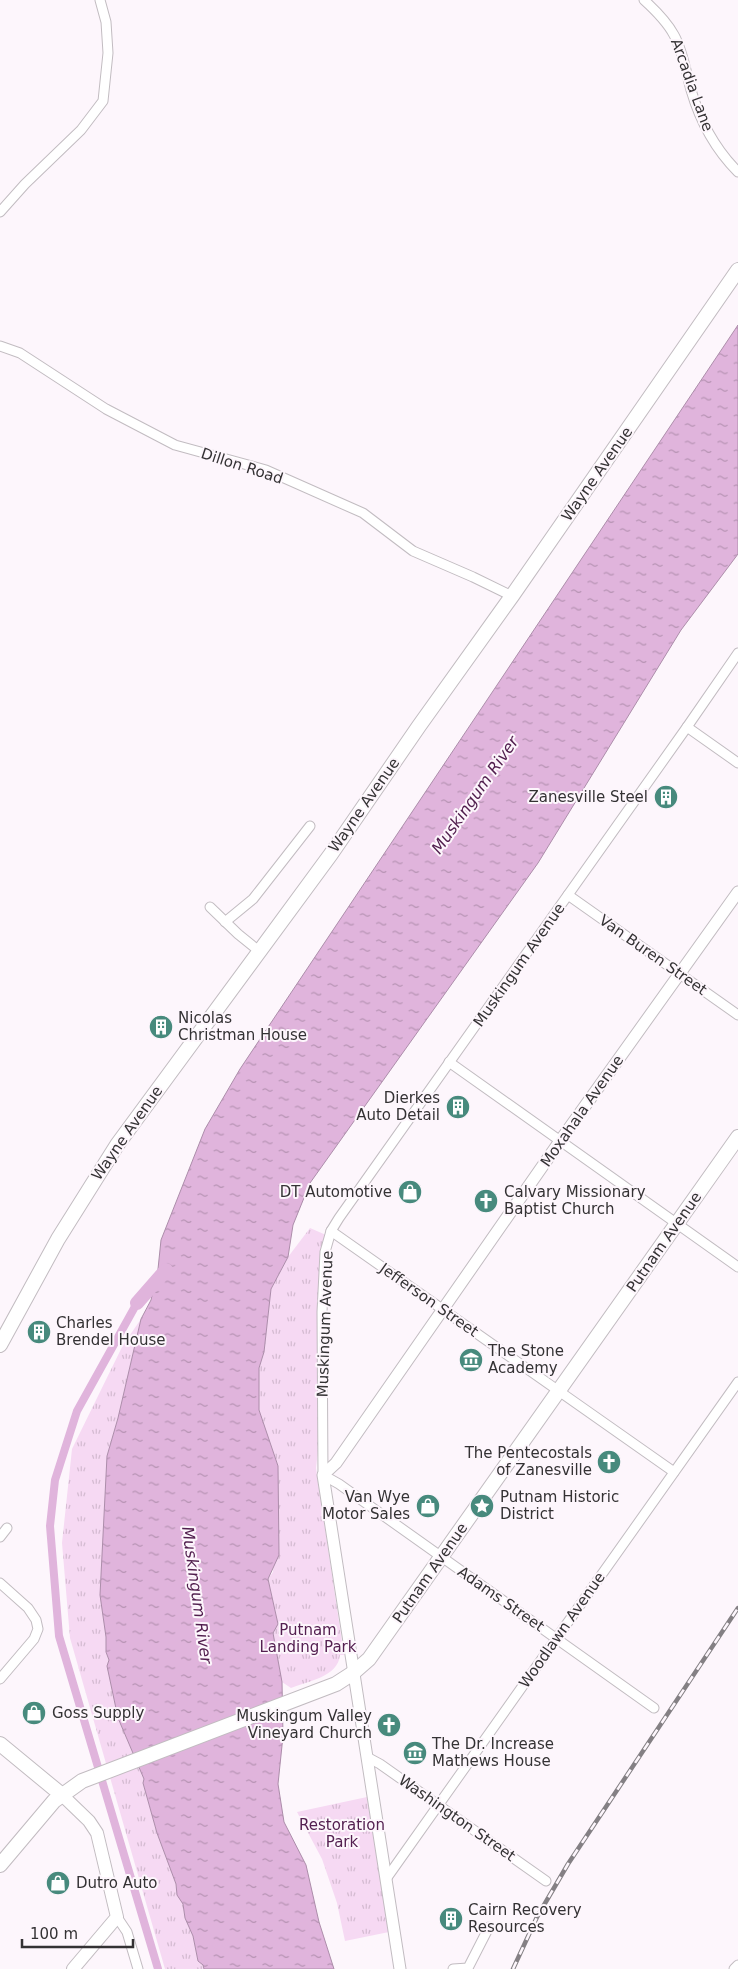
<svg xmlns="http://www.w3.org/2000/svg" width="738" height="1969" font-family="'DejaVu Sans',sans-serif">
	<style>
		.grass { fill: url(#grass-tufts) }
		.water { fill: url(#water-ripples); stroke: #ac8daa }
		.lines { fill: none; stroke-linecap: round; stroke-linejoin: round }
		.canal { stroke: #e0b4dc; stroke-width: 8 }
		.river { stroke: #e0b4dc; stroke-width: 14 }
		.minor-casing { stroke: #c2bcc1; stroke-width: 11 }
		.tertiary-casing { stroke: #c2bcc1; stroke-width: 13 }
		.secondary-casing { stroke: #c2bcc1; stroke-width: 14 }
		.primary-casing { stroke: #c2bcc1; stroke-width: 16 }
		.minor { stroke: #fff; stroke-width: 9 }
		.tertiary { stroke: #fff; stroke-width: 11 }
		.secondary { stroke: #fff; stroke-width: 12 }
		.primary { stroke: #fff; stroke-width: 14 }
		.rail-casing { stroke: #848084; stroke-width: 4.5 }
		.rail { stroke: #fdf6fc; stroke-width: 2.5; stroke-dasharray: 8; stroke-linecap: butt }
		.labels { text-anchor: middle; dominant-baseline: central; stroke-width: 4; stroke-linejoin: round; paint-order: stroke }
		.street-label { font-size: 15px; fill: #343234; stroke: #fdf6fc }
		.poi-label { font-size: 15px; fill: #343234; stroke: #fdf6fc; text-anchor: start }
		.park-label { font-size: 15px; fill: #542051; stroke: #fdf6fc }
		.water-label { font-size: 16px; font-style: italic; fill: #501d4d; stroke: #fdf6fc }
	</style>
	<defs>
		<pattern id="grass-tufts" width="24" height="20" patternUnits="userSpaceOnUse" patternTransform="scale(1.25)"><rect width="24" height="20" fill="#f6d9f3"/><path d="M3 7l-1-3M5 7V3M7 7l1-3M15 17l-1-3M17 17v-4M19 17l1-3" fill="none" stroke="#d4bbd1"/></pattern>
		<pattern id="water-ripples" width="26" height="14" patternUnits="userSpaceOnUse" patternTransform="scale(1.25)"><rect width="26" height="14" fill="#e0b4dc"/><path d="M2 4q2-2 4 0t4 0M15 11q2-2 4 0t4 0" fill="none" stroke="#b693b3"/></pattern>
	</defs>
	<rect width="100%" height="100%" fill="#fdf6fc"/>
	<g class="grass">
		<path d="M310,1228L326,1235L320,1258L318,1450L316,1468L344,1655H340C338,1677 308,1681 291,1688L282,1682L273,1633L278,1624L268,1579L273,1572L278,1466L259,1410V1368L264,1352L271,1289L288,1257Z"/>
		<path d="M141,1319L118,1418L107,1456L106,1652L109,1660L118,1718L144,1779L143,1783L157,1833L176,1884L177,1895L183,1903L185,1918L193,1936L198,1961L203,1965L204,1969H165L70,1638L62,1543L72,1449L123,1345Z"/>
		<path d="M367,1797L389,1932L345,1941L337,1903L322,1859L297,1812Z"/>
	</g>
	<path class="water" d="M738,325V554L681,630L538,863L310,1183L293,1225L288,1257L271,1289L264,1352L259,1368V1410L278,1466L279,1555L268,1579L278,1624L273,1633L282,1682L283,1736L278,1784L284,1822L306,1865L319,1922L334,1969H204L203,1965L198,1961L193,1936L185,1918L183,1904L177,1895L176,1884L157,1833L143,1783L144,1779L118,1718L107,1666L109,1660L106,1652V1637L100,1595L107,1456L118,1418L141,1319L151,1300L158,1269L161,1240L205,1129L240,1069Z"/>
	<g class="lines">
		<path class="canal" d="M137,1303L77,1411L55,1480L50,1526L59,1636L158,1969"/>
		<path class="river" d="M137,1303L166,1270"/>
		<g class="minor-casing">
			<g id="minor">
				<path d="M644,0C655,10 667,22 674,35C683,51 686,72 691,90C700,121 715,149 738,172"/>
				<path d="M0,212L25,184L81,130L103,101L108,53L106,22L100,0"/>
				<path d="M0,346L20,353L106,409L175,445L266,470L363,513L413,551L473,577L512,596"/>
				<path d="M687,727L738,763"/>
				<path d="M568,895L738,1015"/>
				<path d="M210,907L238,934L259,951"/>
				<path d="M225,922L253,899L310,826"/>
				<path d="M449,1062L738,1267"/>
				<path d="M331,1231L674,1472"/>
				<path d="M0,1537L7,1528"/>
				<path d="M0,1583L28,1608L36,1620L38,1629L34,1639L0,1679"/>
				<path d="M654,1708L339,1484L323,1475L322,1312L325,1252L331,1231L339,1218L687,727L738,653"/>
				<path d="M367,1757L380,1764L546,1881"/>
				<path d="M386,1879L738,1382"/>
				<path d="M117,1917L127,1932L138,1969"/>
				<path d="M453,1969L468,1968L489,1927"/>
				<path d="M734,1969L738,1965"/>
			</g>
		</g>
		<g class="tertiary-casing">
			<path id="tertiary" d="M400,1969L323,1475L336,1463L560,1141L738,892"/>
		</g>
		<g class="secondary-casing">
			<path id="secondary" d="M62,1795L89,1821L97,1833L117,1917L73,1969"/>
		</g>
		<g class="primary-casing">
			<g id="primary">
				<path d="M0,1345L58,1239L117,1145L331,854L419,726L512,596L738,270"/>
				<path d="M0,1744L62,1795"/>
				<path d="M0,1865L54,1801L82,1781L336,1684L353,1673L369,1659L738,1137"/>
			</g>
		</g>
		<use href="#minor" class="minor"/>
		<use href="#tertiary" class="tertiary"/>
		<use href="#secondary" class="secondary"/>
		<use href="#primary" class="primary"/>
		<g class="rail-casing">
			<path id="rail" d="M513,1969L537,1917L568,1864L738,1608"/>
		</g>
		<use href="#rail" class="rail"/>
	</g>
	<defs>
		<g id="building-disc" transform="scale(1.25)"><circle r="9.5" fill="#478a7d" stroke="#fdf6fc"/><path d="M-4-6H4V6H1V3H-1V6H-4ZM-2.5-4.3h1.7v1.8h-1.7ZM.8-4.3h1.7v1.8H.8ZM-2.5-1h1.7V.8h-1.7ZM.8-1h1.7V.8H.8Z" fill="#fff"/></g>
		<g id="shop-disc" transform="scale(1.25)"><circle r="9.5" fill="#478a7d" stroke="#fdf6fc"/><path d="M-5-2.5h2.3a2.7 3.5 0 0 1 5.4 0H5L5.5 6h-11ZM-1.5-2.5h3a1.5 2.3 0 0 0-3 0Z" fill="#fff"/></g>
		<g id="church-disc" transform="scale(1.25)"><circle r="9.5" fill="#478a7d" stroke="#fdf6fc"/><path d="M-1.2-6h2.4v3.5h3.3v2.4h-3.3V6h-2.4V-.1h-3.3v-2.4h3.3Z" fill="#fff"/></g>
		<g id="museum-disc" transform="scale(1.25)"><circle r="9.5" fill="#478a7d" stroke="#fdf6fc"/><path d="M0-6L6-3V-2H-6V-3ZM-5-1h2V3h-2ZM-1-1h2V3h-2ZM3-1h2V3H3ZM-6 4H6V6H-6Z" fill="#fff"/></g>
		<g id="sight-disc" transform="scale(1.25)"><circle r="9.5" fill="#478a7d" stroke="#fdf6fc"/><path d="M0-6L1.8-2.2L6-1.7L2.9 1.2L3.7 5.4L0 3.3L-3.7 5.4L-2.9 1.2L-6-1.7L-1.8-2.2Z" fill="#fff"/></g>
	</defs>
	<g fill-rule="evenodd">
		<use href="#building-disc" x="666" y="797"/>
		<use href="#building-disc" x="161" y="1027"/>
		<use href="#building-disc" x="458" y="1107"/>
		<use href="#shop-disc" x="410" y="1192"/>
		<use href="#church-disc" x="486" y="1201"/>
		<use href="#building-disc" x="39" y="1332"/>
		<use href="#museum-disc" x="471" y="1360"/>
		<use href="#church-disc" x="609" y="1462"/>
		<use href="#shop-disc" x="428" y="1506"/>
		<use href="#sight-disc" x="482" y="1506"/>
		<use href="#shop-disc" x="34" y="1713"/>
		<use href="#church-disc" x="389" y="1725"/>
		<use href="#museum-disc" x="415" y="1753"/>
		<use href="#shop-disc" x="58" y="1883"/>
		<use href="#building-disc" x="451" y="1919"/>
	</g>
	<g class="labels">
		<g class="street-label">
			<text transform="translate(692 85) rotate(70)">Arcadia Lane</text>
			<text transform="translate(242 466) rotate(18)">Dillon Road</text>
			<text transform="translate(597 474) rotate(-55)">Wayne Avenue</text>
			<text transform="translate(364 805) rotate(-55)">Wayne Avenue</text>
			<text transform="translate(653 955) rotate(35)">Van Buren Street</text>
			<text transform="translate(519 965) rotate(-55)">Muskingum Avenue</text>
			<text transform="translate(582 1111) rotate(-55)">Moxahala Avenue</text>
			<text transform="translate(127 1133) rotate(-55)">Wayne Avenue</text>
			<text transform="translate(664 1242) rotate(-55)">Putnam Avenue</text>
			<text transform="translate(429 1300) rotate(35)">Jefferson Street</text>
			<text transform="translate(325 1324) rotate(-88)">Muskingum Avenue</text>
			<text transform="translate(430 1573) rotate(-55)">Putnam Avenue</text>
			<text transform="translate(501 1599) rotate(35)">Adams Street</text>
			<text transform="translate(562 1630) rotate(-55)">Woodlawn Avenue</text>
			<text transform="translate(457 1818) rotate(35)">Washington Street</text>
		</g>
		<g class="poi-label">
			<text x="648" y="797" text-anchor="end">Zanesville Steel</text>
			<text x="178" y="1018">Nicolas<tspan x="178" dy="17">Christman House</tspan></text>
			<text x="440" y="1098" text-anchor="end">Dierkes<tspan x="440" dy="17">Auto Detail</tspan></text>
			<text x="392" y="1192" text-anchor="end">DT Automotive</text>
			<text x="504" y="1192">Calvary Missionary<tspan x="504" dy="17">Baptist Church</tspan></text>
			<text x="56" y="1323">Charles<tspan x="56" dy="17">Brendel House</tspan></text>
			<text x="488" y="1351">The Stone<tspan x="488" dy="17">Academy</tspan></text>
			<text x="592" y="1453" text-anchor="end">The Pentecostals<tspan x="592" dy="17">of Zanesville</tspan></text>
			<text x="410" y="1497" text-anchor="end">Van Wye<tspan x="410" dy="17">Motor Sales</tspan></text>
			<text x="500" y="1497">Putnam Historic<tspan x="500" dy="17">District</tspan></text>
			<text x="52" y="1713">Goss Supply</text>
			<text x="372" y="1716" text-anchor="end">Muskingum Valley<tspan x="372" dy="17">Vineyard Church</tspan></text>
			<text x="432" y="1744">The Dr. Increase<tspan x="432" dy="17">Mathews House</tspan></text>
			<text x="76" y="1883">Dutro Auto</text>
			<text x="468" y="1910">Cairn Recovery<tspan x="468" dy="17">Resources</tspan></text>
		</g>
		<g class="park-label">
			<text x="308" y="1630">Putnam<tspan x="308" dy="17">Landing Park</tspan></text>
			<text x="342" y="1825">Restoration<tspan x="342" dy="17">Park</tspan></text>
		</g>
		<g class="water-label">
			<text transform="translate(475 795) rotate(-55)">Muskingum River</text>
			<text transform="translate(197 1595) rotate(82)">Muskingum River</text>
		</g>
	</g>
	<path d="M22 1939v8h111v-8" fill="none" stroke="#343234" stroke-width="2.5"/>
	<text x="30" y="1939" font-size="15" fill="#343234" stroke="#fdf6fc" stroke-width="4" paint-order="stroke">100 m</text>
</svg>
